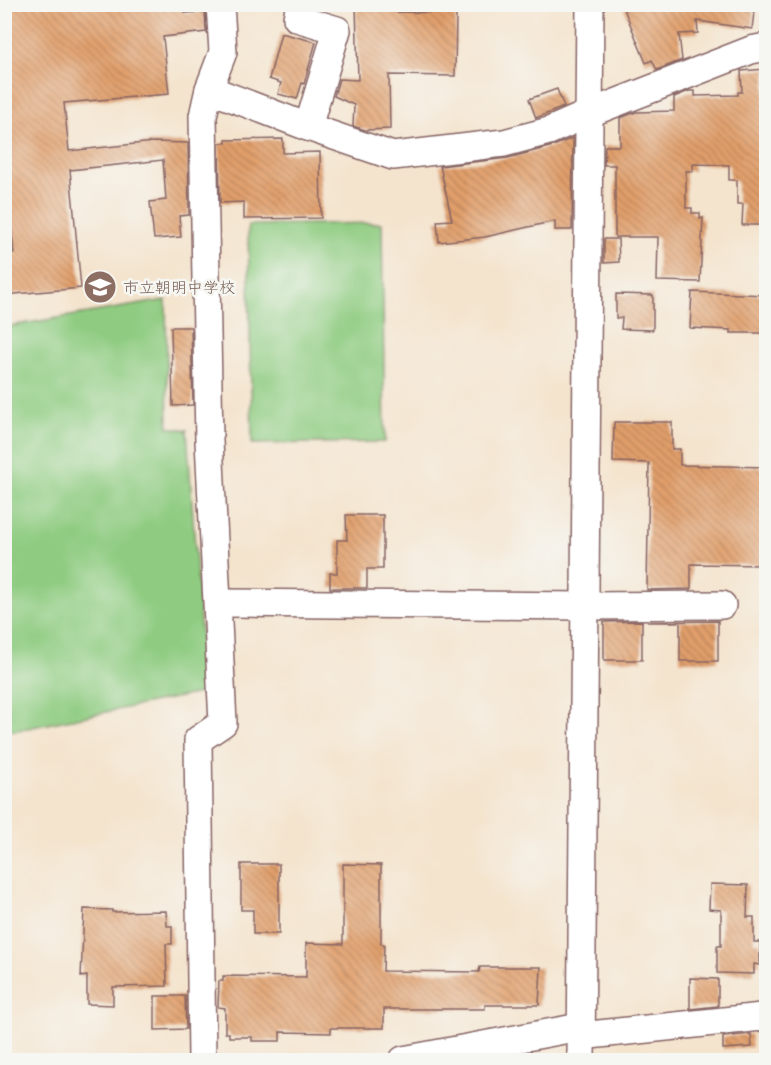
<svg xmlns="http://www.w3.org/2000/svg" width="771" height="1065" font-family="Sriracha,'Klee One',sans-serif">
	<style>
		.pitch { fill: #8fcc81; stroke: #6c7656; stroke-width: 1.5 }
		.building { fill: url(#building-back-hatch) }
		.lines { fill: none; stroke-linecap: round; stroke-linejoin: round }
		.minor-casing { stroke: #866464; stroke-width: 30 }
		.minor { stroke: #fff; stroke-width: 27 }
		.labels { text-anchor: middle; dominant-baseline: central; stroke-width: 5; stroke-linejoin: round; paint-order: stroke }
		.education-label { font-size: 16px; fill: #785e54; stroke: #f6f6f2; text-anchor: start }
	</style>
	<defs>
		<pattern id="building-back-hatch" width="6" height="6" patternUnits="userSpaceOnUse" patternTransform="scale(1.5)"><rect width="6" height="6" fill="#e19f6b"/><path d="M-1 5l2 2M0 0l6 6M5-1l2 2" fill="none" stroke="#b88158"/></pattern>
	</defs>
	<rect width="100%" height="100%" fill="#f6f6f2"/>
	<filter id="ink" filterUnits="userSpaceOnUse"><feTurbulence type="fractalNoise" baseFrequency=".0167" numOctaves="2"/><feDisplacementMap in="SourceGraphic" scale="12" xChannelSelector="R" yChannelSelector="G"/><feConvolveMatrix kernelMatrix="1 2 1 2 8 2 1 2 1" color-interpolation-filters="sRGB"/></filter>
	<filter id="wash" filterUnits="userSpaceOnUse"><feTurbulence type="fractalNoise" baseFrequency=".008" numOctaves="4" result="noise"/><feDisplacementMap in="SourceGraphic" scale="24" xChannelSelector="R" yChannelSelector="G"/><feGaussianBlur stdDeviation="1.35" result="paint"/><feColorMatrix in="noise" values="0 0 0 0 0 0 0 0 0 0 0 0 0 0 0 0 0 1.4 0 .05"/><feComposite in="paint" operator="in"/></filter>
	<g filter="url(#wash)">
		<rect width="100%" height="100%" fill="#f4e4ce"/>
		<g class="pitch">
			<path d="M382,223L385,442L252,444L248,225Z"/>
			<path d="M166,300L168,427L187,430L205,692L13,731L4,725L5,327Z"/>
		</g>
		<g id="blocks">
			<g class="building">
				<path d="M4,4H183L185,13L205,12L206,32L163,37L169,94L64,103L69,151L154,142L188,143L189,215L179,216L181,237L154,239L150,202L166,200L163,160L70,170L81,288L4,295V254L14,253L4,156Z"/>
				<path d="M356,4H393V12L456,13L455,76L389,75L390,129L365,130L353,126L354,105L334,96L339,79L358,80Z"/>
				<path d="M622,4H755L752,29L697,21L698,33L679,34L682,60L657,70L652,60L646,63Z"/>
				<path d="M281,33L316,42L304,84L302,83L297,99L278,94L281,83L269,79Z"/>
				<path d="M766,69L763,171H766V225H742L743,204H737V180H729V165L693,164V171H686V208H692V213H700V219L703,218L700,282L657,281L658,237H615V165H604L605,146H620V118L636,112L674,111V97L689,91H695V96L738,95V92H742L741,71Z"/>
				<path d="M557,89L564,107L536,118L529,99Z"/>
				<path d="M573,138L572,230H555V221L485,237L439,242L437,221L452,220L440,166L508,158L553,146Z"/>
				<path d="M283,139V153L320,152L321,218L244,219V202L220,203L219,143H226V140Z"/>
				<path d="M604,239H618L619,262L604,263Z"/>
				<path d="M692,292L766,295L765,333H731V330L690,328Z"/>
				<path d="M616,294L653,295V330L621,329L622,318H616Z"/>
				<path d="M171,327H191L193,405L173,406Z"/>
				<path d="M614,422H672V449H680V465L766,467L765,565L691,564V589L647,590L649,463L613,462Z"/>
				<path d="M346,515H383V569H367V588H330V573H337V540H347Z"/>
				<path d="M642,621V660H604V622Z"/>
				<path d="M718,621V661H680V622H647Z"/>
				<path d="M241,864H279V934H253V910H241Z"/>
				<path d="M343,864L381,865V944H384L383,971L479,972L480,967H541L539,1005H485V1009H384V1028H331V1033L280,1032V1041H252V1037H229V1033H225V1008L218,1007L219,981H223V976L306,977V943L343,944Z"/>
				<path d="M710,884L748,885L747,917H754V942H760V965L754,964V974L717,973V946H721V910L709,909Z"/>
				<path d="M84,909L112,910V912L166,911L167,926H172V944H166L167,986L113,987V1005L87,1004V976L81,977Z"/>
				<path d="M690,978L718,979V1006L690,1009Z"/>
				<path d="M155,996H185L186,1029L155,1030Z"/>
				<path d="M751,1034L752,1047L723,1049V1037Z"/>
			</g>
		</g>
	</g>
	<g filter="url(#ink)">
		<use href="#blocks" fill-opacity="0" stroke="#866464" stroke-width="1.5"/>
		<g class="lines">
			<g class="minor-casing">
				<g id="minor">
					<path d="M220,4L223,52L209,89L308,127L393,156L504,143L549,131L590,113L751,50L766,47"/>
					<path d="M300,4L297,18L337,30L308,127"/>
					<path d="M219,603L584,606L722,605"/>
					<path d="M580,1036L762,1017"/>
					<path d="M202,1060L198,740L223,723L209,441L203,116L209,89"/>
					<path d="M403,1060L580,1027"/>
					<path d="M581,1060L590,4"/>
				</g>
			</g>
			<use href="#minor" class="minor"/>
		</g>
	</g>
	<defs>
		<g id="school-disc" transform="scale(1.725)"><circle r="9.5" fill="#8d6e63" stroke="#f6f6f2"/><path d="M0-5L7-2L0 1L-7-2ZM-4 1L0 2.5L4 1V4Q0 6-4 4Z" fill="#fff"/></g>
	</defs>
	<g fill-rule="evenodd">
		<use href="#school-disc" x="100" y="287"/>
	</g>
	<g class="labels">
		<g class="education-label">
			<text x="123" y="287">市立朝明中学校</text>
		</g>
	</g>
	<rect width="771" height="1065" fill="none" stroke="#f6f6f2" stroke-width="24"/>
</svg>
